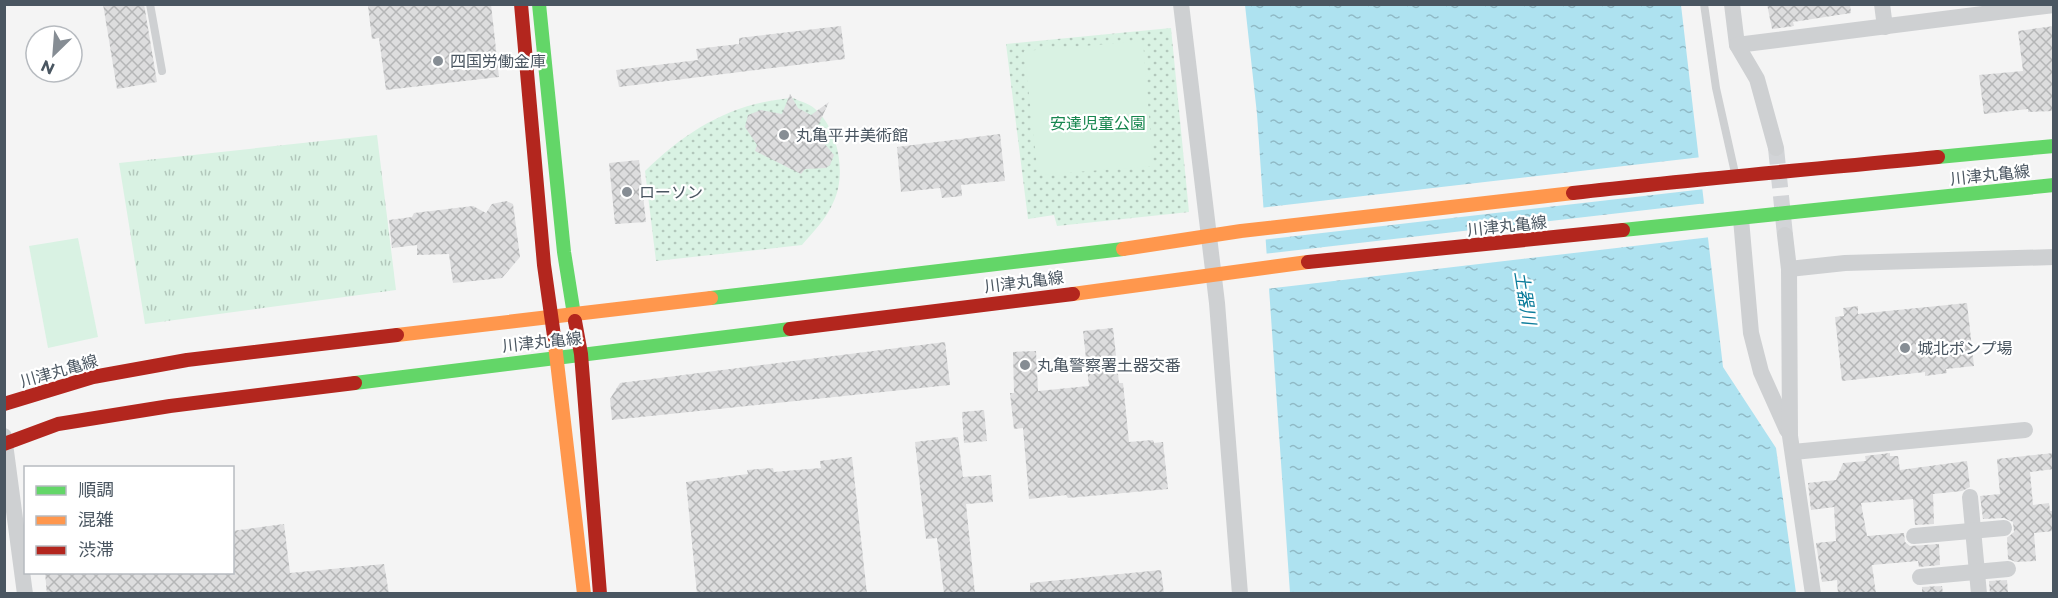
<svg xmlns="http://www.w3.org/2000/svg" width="2058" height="598" font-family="Montserrat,'Noto Sans JP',sans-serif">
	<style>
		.grass { fill: url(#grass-tufts) }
		.park { fill: url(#park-dots) }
		.pitch { fill: #d9f2e3 }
		.water { fill: url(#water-ripples) }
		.pier { fill: #f4f4f4 }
		.building { fill: url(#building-cross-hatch) }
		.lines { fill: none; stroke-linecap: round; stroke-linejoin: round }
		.street-tunnel { stroke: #d2d4d7; stroke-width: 16; stroke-dasharray: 16 8; stroke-linecap: butt }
		.lane { stroke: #ced0d2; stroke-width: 8 }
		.street { stroke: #ced0d2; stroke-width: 16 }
		.fast { stroke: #63d668; stroke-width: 14 }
		.slow { stroke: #ff974d; stroke-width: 14 }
		.jam { stroke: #b3261e; stroke-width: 14 }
		.poi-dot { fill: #868d94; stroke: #fff; stroke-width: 2 }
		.labels { text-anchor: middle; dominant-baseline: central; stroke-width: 4.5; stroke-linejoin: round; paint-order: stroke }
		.poi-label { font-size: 16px; fill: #4a5661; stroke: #fff; text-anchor: start }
		.park-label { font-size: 16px; fill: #17864f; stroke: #fff }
		.street-label { font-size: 16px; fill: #4a5661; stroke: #fff }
		.water-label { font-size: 18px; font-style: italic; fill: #0c7c9b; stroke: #fff }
	</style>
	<defs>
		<pattern id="grass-tufts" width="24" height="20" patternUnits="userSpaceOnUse" patternTransform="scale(1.5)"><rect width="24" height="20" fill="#d9f2e3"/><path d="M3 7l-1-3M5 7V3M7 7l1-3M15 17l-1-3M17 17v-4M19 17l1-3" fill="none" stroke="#b2c7bb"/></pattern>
		<pattern id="park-dots" width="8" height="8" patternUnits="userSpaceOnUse" patternTransform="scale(1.5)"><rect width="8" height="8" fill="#d9f2e3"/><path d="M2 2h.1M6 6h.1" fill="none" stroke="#b2c7bb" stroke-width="1.8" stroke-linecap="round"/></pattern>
		<pattern id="water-ripples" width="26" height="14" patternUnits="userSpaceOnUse" patternTransform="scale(1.5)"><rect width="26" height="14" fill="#aee2f0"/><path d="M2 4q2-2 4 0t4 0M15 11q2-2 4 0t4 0" fill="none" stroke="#90bac6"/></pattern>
		<pattern id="building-cross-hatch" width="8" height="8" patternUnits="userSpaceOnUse" patternTransform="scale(1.5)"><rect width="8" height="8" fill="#ddddde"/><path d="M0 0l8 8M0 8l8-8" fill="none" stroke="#b5b6b7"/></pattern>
	</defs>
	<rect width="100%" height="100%" fill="#f4f4f4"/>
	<path class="grass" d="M377,135L396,290L145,324L119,163Z"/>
	<g class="park">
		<path d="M1171,28L1189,212L1057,226L1054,215L1028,219L1006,44Z"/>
		<path d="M793,98C799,101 808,103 814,108C839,129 847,175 833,203C826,219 813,232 802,245L656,261L645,171C687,130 733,102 793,98Z"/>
	</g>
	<g class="pitch">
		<path d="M1143,41L1153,166L1038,175L1024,51Z"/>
		<path d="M78,238L98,337L48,348L29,246Z"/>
	</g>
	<path class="water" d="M1245,5H1681L1723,367L1776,448L1796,593H1290L1257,114Z"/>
	<g class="pier">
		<path d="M1702,157L1705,189L1262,240L1260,208Z"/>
		<path d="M1707,203L1711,237L1265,289L1263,254Z"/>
	</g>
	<g class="building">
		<path d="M103,4H144L157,82L117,89Z"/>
		<path d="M378,4H491L499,77L386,90L379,38L372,39L368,6Z"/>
		<path d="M1767,4H1850L1851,13L1793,22L1794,26L1772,29Z"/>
		<path d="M841,26L845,59L619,87L616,70L698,60L696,49L739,44V38Z"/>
		<path d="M2054,26V111L2028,112V109L1984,114L1979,75L2023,71L2018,31Z"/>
		<path d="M790,94L798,108L811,115L829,102L815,132L834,155L830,165L826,168L805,169L801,174L755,151L757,145L745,127L748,115L761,110L782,114Z"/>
		<path d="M1000,134L1005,181L961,185L962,196L942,198L940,188L901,192L897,147Z"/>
		<path d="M639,160L646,222L615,224L609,163Z"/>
		<path d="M506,201L513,204L520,257L502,278L453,283L449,254L417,255V245L392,248L389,220L412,217L414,213L473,206L486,213L492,204Z"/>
		<path d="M1967,303L1974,366L1946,369L1947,373L1925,376V372L1842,381L1835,317L1844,316L1843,308L1858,306V314Z"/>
		<path d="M1113,328L1119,383H1123L1129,442L1153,440L1154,443L1163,442L1168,489L1068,498L1066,495L1029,499L1023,428L1014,429L1010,393H1014L1013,352L1036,351L1038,391L1089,386L1083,331Z"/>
		<path d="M945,342L950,385L612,420L610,399L620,383Z"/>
		<path d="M984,410L987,441L964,443L962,412Z"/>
		<path d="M958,437L963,477L991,475L993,502L966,504L975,594H944L937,538L926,539L915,442Z"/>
		<path d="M1890,453V456H1898L1900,470L1967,461L1970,487L1962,491L1933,494L1934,524L1915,525L1913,499L1861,503L1867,536L1904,533L1905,542L1910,546L1939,544L1940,565L1919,567L1918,561L1872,565L1876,594H1838L1837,580L1822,582L1816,543L1836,541L1834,507L1811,510L1808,483L1836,480L1843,463L1866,461L1865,456Z"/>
		<path d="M2054,453V469L2030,472L2033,505L2049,503L2050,511H2054V531L2034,533L2036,561L2016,562L2008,559L2007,538L2014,532L2013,522L2004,518L1983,519L1980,496L2000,494L1997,459Z"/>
		<path d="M852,457L867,594H697L686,482L748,474L747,470L773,468L774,472L821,468L820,461Z"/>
		<path d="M284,524L290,573L384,564L389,594H47L45,573H232V531Z"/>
		<path d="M1161,570L1164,594H1030V583Z"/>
		<path d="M2007,580L2008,594H1990L1989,581Z"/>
		<path d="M1942,586L1943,594H1922V587Z"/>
	</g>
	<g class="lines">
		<path class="street-tunnel" d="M1776,148L1785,235"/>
		<g class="lane">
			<path d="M150,4L162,71"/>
			<path d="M1704,4L1716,88L1735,173"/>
		</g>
		<g class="street">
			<path d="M1181,4L1217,303L1240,594"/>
			<path d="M1732,4L1737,45L1757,79L1776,148"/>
			<path d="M1882,4L1885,27"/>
			<path d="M1737,45L2054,5"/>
			<path d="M1741,219L1751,333L1761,372L1787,430"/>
			<path d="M1785,235L1789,269L1790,436L1813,594"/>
			<path d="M1789,269L1845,263L2054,257"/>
			<path d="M4,436L25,594"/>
			<path d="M1793,452L2025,430"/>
			<path d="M1970,497L1979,594"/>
			<path d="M1914,536L2004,528"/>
			<path d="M1920,577L2008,569"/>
		</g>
		<g class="fast">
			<path d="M539,4L564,252L575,321"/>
			<path d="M1938,157L2054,146"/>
			<path d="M1623,230L2054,185"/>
			<path d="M711,298L1123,249"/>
			<path d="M355,383L790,329"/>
		</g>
		<g class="slow">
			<path d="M1123,249L1241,231L1573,193"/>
			<path d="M1073,294L1308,262"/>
			<path d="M397,335L711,298"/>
			<path d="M554,336L584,594"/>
		</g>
		<g class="jam">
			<path d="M521,4L544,265L554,336"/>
			<path d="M1573,193C1694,179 1816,169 1938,157"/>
			<path d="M1308,262L1623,230"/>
			<path d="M575,321L581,354L600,594"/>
			<path d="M790,329L1073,294"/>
			<path d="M4,404L93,377L187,360L397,335"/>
			<path d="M4,444L58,424L170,406L355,383"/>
		</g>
	</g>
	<g class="poi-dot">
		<circle cx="438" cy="61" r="6"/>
		<circle cx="784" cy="135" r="6"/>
		<circle cx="627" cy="192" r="6"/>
		<circle cx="1905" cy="348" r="6"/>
		<circle cx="1025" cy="365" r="6"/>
	</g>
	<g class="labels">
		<g class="poi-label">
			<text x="450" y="61">四国労働金庫</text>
			<text x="796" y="135">丸亀平井美術館</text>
			<text x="639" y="192">ローソン</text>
			<text x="1917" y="348">城北ポンプ場</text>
			<text x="1037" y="365">丸亀警察署土器交番</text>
		</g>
		<g class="park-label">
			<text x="1098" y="123">安達児童公園</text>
		</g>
		<g class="street-label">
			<text transform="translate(1990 175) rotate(-6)">川津丸亀線</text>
			<text transform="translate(1507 226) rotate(-6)">川津丸亀線</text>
			<text transform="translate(1024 282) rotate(-7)">川津丸亀線</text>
			<text transform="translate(542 342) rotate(-6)">川津丸亀線</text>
			<text transform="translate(59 371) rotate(-16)">川津丸亀線</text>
		</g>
		<g class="water-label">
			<text transform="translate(1525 298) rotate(81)">土器川</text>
		</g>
	</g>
	<rect width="2058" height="598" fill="none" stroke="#4a5661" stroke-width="12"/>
	<rect x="24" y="466" width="210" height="108" fill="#ffffff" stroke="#b7bbc0" stroke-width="1.5"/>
	<rect x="36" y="486" width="30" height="9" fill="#63d668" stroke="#b7bbc0" stroke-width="1.5"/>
	<text x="78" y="496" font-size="18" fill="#4a5661">順調</text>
	<rect x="36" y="516" width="30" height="9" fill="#ff974d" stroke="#b7bbc0" stroke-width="1.5"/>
	<text x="78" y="526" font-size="18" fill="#4a5661">混雑</text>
	<rect x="36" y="546" width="30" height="9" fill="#b3261e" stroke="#b7bbc0" stroke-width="1.5"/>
	<text x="78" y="556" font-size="18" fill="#4a5661">渋滞</text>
	<g transform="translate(54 54) rotate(205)"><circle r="28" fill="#ffffff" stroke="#b7bbc0" stroke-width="1.5"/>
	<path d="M0-4.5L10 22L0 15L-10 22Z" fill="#868d94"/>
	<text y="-9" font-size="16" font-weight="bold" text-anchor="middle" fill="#4a5661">N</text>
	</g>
</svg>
